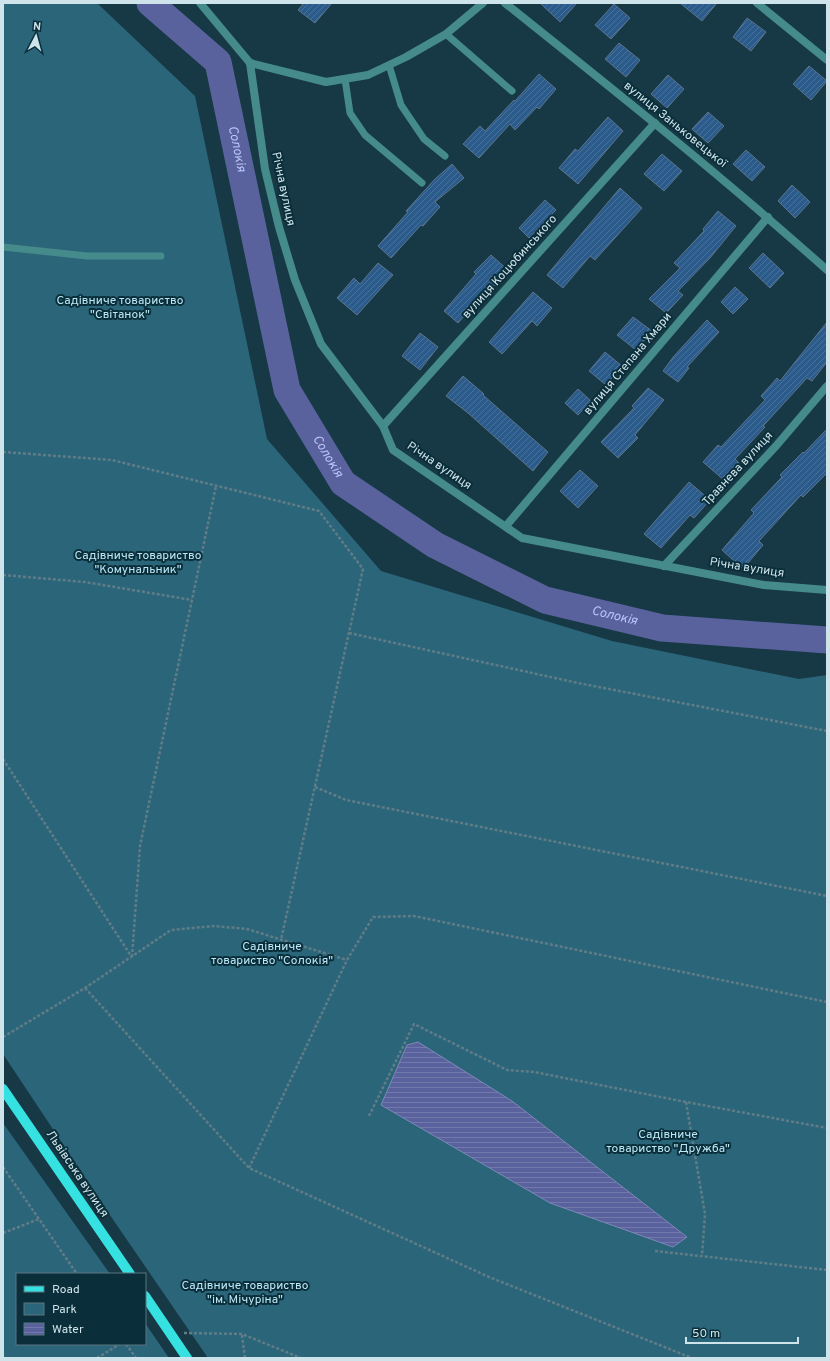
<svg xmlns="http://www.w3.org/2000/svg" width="830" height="1361" font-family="Overpass,sans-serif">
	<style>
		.green { fill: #2b6579 }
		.water { fill: url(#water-rules); stroke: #7d89b5 }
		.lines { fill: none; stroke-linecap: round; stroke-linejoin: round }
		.river { stroke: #5a629e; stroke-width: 27 }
		.building { fill: url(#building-hatch); stroke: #5d738b }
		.path { stroke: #607d87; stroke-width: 2.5; stroke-dasharray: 3 2; stroke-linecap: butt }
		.lane { stroke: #468b8b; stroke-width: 7 }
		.street { stroke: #468b8b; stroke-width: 8 }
		.primary { stroke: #36e1e1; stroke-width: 10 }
		.labels { text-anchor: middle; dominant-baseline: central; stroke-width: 4; stroke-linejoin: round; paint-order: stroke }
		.street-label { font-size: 12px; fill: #cfe3ea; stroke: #0a2f3b }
		.park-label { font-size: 12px; fill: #bce7f7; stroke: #0a2f3b }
		.water-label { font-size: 13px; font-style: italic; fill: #bcc5fa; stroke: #0a2f3b }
	</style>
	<defs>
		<pattern id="water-rules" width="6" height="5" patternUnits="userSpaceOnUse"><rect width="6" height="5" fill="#5a629e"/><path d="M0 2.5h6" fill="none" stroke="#7178ac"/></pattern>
		<pattern id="building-hatch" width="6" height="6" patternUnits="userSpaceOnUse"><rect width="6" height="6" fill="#2a5b8b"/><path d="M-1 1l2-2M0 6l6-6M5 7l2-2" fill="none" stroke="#48729c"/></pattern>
	</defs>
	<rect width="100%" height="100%" fill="#163945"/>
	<g class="green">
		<path d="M3,3H97L195,96L267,439L381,571L612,641L799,679L827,675V1358H208L114,1221L3,1054Z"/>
		<path d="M3,1123L110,1274H17V1344H145V1323L169,1358H3Z"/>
	</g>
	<path class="water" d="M418,1042L512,1101L687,1237L673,1247L550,1203L381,1105L407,1045Z"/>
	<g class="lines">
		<path class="river" id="s1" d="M150,3L218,62L287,390L343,483L435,545L545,600L662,628L827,640"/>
	</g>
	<g class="building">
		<path d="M304,3H332L315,23L298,10Z"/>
		<path d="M540,3H577L560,22Z"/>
		<path d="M680,3H717L702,21Z"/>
		<path d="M614,4L630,18L611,39L595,25Z"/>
		<path d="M747,18L766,32L751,51L733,37Z"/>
		<path d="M619,43L640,60L626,77L605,59Z"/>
		<path d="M809,66L827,81L811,100L793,84Z"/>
		<path d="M539,74L556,89L539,109L537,107L515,130L510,124L479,158L463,144L480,126L485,131L514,100L515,101Z"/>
		<path d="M668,75L684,89L667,108L651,94Z"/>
		<path d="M708,112L724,126L708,143L692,129Z"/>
		<path d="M608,117L623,131L578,184L559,168L575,149L578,151Z"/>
		<path d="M746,150L765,167L752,181L733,164Z"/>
		<path d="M662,154L682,171L664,191L644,174Z"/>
		<path d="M452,164L464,178L435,202L440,207L423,226L421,225L391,258L378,246L408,212L406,211L435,179Z"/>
		<path d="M792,185L810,202L795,218L778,201Z"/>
		<path d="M620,188L642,208L595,260L590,256L563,288L547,275Z"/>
		<path d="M545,200L556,210L529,238L519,228Z"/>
		<path d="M718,211L736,226L710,258L678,291L683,295L666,313L649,299L680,268L674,263L704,231L703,229Z"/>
		<path d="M763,253L784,273L770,288L749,268Z"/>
		<path d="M491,255L509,271L491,289L489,287L458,323L444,311L476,274L474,272Z"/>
		<path d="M378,263L393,275L357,315L337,298L354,278L360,284Z"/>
		<path d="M735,287L748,299L733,314L721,302Z"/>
		<path d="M533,292L552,308L537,326L532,321L502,354L489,342Z"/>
		<path d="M633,317L652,331L636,350L617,335Z"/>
		<path d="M707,320L719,332L687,367L689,368L678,382L663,371L674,356Z"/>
		<path d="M827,322V362L812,381L807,378L763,426L765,427L735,459L740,464L725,481L703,462L718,445L721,447L765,400L761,396L777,378L780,381Z"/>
		<path d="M420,333L438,347L420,370L402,356Z"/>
		<path d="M605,352L622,366L606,385L589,371Z"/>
		<path d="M463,376L484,394L483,395L548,452L533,471L468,413L446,396Z"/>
		<path d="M648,388L664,400L635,435L638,438L618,458L601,442L634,408L632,406Z"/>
		<path d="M578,389L591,401L578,415L565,403Z"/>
		<path d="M827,429V473L803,497L801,495L759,541L763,545L743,569L722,550L754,513L751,510L782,477L780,475L803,452L804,453Z"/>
		<path d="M580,470L598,486L578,508L560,491Z"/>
		<path d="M689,482L710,500L694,518L690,515L661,548L644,534Z"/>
	</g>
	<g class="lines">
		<g class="path">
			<path d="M3,452L112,460L319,511L363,569L281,940"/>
			<path d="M3,575L85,582L192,600"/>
			<path d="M349,633L578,683L827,731"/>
			<path d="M3,759L131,956"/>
			<path d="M315,787L346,800L827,896"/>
			<path d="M132,957L140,846L216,486"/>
			<path d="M85,988L249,1168L489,1277L692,1358"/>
			<path d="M3,1037L85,988L171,930L214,926L247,929L347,960"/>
			<path d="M686,1102L705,1214L702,1256"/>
			<path d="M369,1116L414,1024L507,1070L534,1072L686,1102L827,1128"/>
			<path d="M3,1167L77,1274"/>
			<path d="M249,1168L347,960L373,917L414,916L827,1002"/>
			<path d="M3,1233L39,1219"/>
			<path d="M655,1251L827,1270"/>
			<path d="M184,1333L242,1334L301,1358"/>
			<path d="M242,1335L245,1358"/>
			<path d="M126,1344L136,1358"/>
			<path d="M97,1358L120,1344"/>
		</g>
		<g class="lane">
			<path d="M446,34L512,91"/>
			<path d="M389,65L401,105L424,139L445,156"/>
			<path d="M345,79L350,113L365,135L422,183"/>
			<path d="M3,247L87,256H161"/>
		</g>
		<g class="street">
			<path d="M200,3L250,63"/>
			<path d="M505,3C614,90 723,177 827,270"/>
			<path d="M757,3L827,60"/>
			<path d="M250,63L265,169L279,227L295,280L321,344L383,426L393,450L522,538L764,585L827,590"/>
			<path d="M250,63L326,82L368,75L406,57L446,34L483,3"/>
			<path d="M383,426L655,123"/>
			<path d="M506,526L768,217"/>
			<path d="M664,566L776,446L827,386"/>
		</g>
		<g class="primary">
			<path d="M3,1089L130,1274"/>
			<path d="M145,1296L187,1358"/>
		</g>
	</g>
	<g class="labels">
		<g class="street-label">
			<text transform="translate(675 125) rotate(39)">вулиця Заньковецької</text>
			<text transform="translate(283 189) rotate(78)">Річна вулиця</text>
			<text transform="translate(510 267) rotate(-48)">вулиця Коцюбинського</text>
			<text transform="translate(628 364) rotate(-50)">вулиця Степана Хмари</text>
			<text transform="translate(439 466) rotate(34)">Річна вулиця</text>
			<text transform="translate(738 469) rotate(-47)">Травнева вулиця</text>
			<text transform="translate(747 568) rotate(9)">Річна вулиця</text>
			<text transform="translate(77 1174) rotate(56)">Львівська вулиця</text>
		</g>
		<g class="park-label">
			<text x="120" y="301">Садівниче товариство<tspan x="120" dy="14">"Світанок"</tspan></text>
			<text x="138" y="556">Садівниче товариство<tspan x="138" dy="14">"Комунальник"</tspan></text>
			<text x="272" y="947">Садівниче<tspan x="272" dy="14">товариство "Солокія"</tspan></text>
			<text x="668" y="1135">Садівниче<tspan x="668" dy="14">товариство "Дружба"</tspan></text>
			<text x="245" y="1286">Садівниче товариство<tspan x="245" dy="14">"ім. Мічуріна"</tspan></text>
		</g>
		<g class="water-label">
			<text stroke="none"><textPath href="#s1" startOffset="179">Солокія</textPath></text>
			<text stroke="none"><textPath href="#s1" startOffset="503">Солокія</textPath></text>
			<text stroke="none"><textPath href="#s1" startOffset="839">Солокія</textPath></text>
		</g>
	</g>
	<rect width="830" height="1361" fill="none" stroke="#cfe3ea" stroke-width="8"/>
	<rect x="16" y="1273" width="130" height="72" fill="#0a2f3b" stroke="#597781"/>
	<rect x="24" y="1286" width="20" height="6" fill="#36e1e1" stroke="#597781"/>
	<text x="52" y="1293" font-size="12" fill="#cfe3ea">Road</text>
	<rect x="24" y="1303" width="20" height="12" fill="#2b6579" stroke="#597781"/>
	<text x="52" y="1313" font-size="12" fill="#cfe3ea">Park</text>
	<rect x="24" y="1323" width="20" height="12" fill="url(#water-rules)" stroke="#597781"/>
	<text x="52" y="1333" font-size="12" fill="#cfe3ea">Water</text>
	<g transform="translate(36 36) rotate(6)" stroke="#0a2f3b" stroke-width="3" paint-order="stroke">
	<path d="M0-3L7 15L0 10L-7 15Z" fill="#cfe3ea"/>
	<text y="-6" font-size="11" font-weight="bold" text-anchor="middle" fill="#cfe3ea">N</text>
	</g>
	<path d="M686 1337v6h112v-6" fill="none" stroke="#cfe3ea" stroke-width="2"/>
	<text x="692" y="1337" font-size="12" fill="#cfe3ea" stroke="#0a2f3b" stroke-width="3" paint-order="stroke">50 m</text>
</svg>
